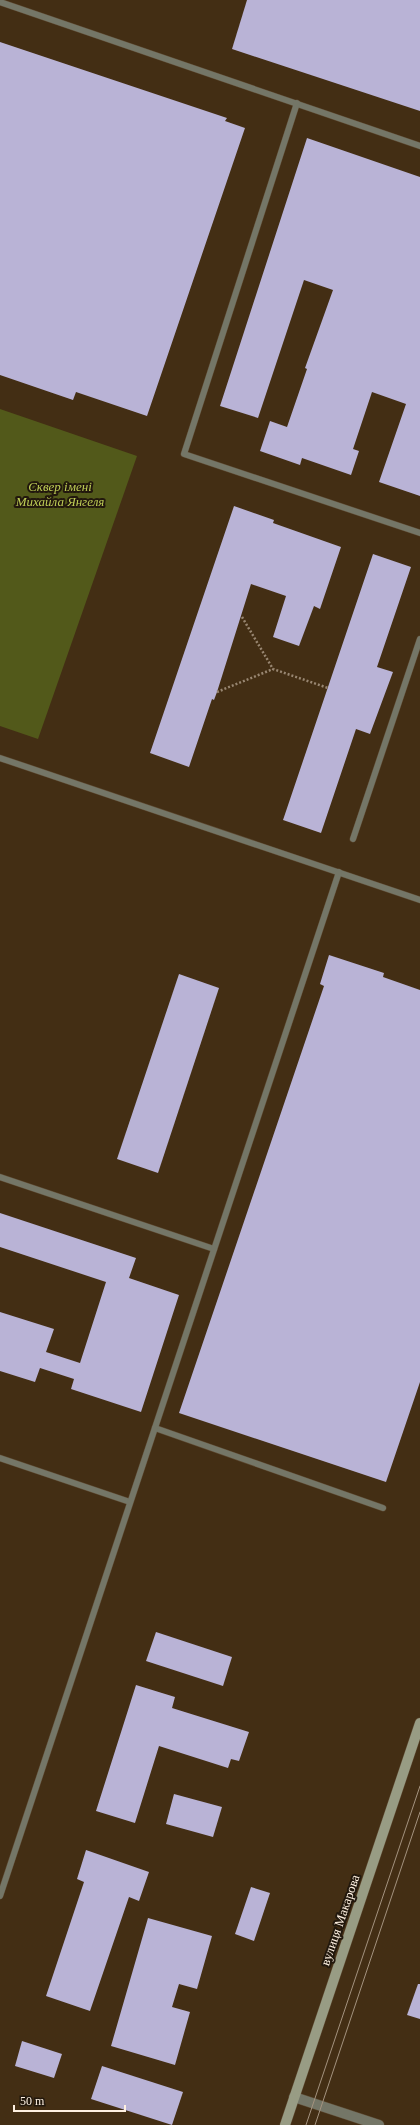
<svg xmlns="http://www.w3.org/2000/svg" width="420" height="2125" font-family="Georgia,serif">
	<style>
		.green { fill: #52591a }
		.building { fill: #b9b3d6 }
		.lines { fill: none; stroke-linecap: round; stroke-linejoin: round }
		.lane-casing { stroke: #5d4931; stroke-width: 7 }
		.street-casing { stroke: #5d4931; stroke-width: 11 }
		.secondary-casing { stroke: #5d4931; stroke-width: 11 }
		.path { stroke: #988671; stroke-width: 2.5; stroke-dasharray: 2 2; stroke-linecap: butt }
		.lane { stroke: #747667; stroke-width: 6 }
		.street { stroke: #747667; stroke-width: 10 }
		.secondary { stroke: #989c84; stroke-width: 10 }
		.tram { stroke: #a4937f; stroke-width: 1 }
		.labels { text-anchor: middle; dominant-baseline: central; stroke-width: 4; stroke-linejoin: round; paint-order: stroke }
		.park-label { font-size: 13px; font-style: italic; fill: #becd56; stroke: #22180d }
		.street-label { font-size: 13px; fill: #fef0e1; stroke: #22180d }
	</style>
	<rect width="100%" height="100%" fill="#432e14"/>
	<path class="green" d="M0,409L137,456L38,739L0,726Z"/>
	<g class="building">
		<path d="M247,0H420V111L232,49Z"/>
		<path d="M0,42L227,118L225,121L245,128L147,416L76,392L73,400L0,375Z"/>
		<path d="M307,138L420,177V496L379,482L406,404L372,392L353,449L359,451L351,475L302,458L300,465L260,451L270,421L287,427L307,369L305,368L333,290L304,280L258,418L220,406Z"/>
		<path d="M234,506L274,520L273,523L341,547L320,609L314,606L299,646L273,637L286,596L251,584L217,692L214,700L212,699L189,767L150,753Z"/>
		<path d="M373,554L411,567L377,667L393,672L370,734L356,729L321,833L283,820Z"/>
		<path d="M329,955L384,973L383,977L420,990V1382L386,1482L179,1413L324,986L320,984Z"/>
		<path d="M179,974L219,988L158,1173L117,1159Z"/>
		<path d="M0,1213L136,1258L129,1278L179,1295L141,1412L71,1389L74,1379L40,1368L35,1382L0,1371V1312L54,1329L46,1352L80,1363L106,1282L0,1247Z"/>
		<path d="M156,1632L232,1657L223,1686L146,1661Z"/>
		<path d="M136,1685L175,1697L172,1708L249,1732L239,1761L231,1759L228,1768L159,1746L135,1823L96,1811Z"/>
		<path d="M174,1794L222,1807L213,1837L166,1824Z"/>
		<path d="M86,1850L149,1872L139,1901L129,1897L90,2011L46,1996L84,1882L77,1879Z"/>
		<path d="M251,1887L270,1893L254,1941L235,1934Z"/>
		<path d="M148,1918L212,1936L197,1989L179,1984L172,2007L190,2012L175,2065L111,2046Z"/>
		<path d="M418,1984H420V2019L407,2015Z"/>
		<path d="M22,2041L62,2054L54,2078L15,2066Z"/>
		<path d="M102,2066L183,2092L172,2125L91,2099Z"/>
	</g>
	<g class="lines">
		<g class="lane-casing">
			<g id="lane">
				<path d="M0,2L420,146"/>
				<path d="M297,103L184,454L420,533"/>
				<path d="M0,758L420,900"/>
				<path d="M353,839L420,639"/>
				<path d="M0,1177L214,1249"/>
				<path d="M155,1428L383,1508"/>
				<path d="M0,1458L130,1502"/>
				<path d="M0,1896L339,872"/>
			</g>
		</g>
		<g class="street-casing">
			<path id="street" d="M294,2097L379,2125"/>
		</g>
		<g class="secondary-casing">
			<path id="secondary" d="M285,2125L420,1723"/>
		</g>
		<g class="path">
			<path d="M242,617L273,669L328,688"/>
			<path d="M217,692L273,669"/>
		</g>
		<use href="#lane" class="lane"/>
		<use href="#street" class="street"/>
		<use href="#secondary" class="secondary"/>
		<g class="tram">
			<path d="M306,2125L420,1786"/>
			<path d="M315,2125L420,1812"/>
		</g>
	</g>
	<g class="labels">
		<g class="park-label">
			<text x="60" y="486">Сквер імені<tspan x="60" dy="15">Михайла Янгеля</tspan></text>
		</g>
		<g class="street-label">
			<text transform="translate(340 1920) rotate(-71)">вулиця Макарова</text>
		</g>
	</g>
	<path d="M14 2105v6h111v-6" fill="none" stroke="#fef0e1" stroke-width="2"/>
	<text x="20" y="2105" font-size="12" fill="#fef0e1" stroke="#22180d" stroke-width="3" paint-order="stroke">50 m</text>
</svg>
